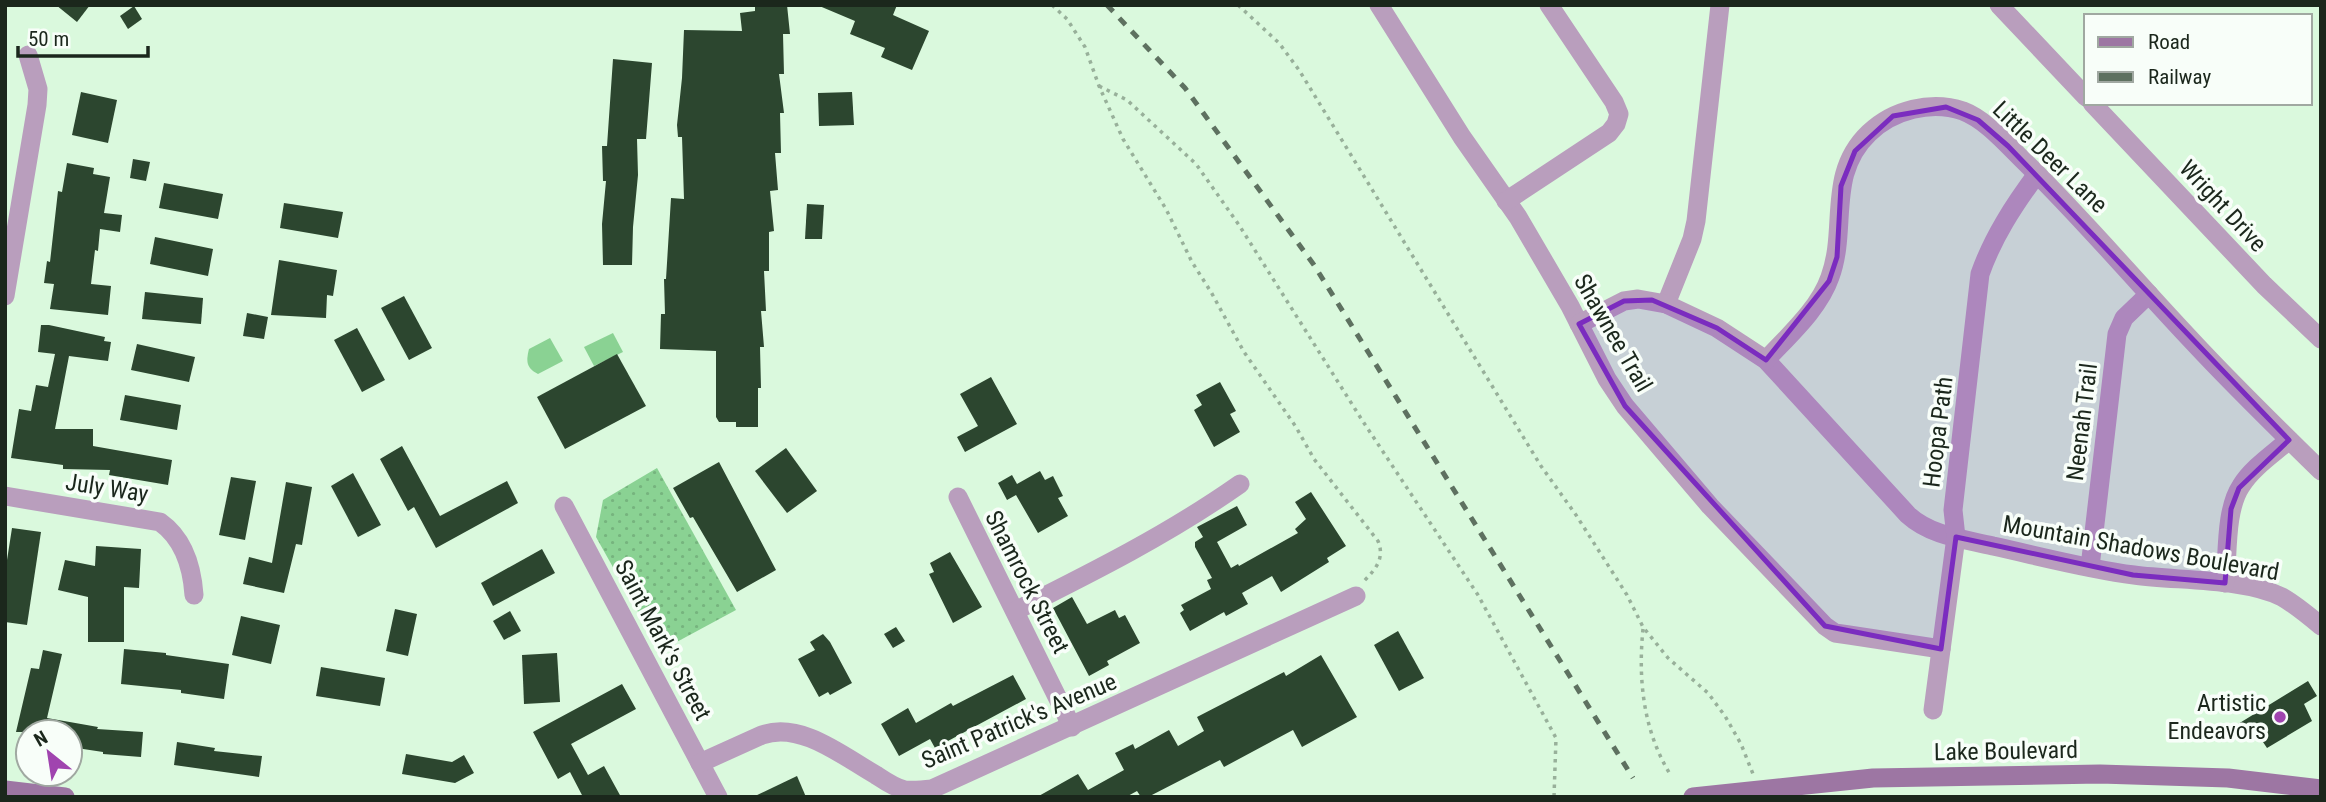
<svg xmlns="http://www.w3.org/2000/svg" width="2326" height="802" font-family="'Roboto Condensed',sans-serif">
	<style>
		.grass { fill: url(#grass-dots) }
		.green { fill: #8ad293 }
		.building { fill: #2c462f }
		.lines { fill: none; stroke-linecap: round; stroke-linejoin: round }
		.path { stroke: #98b09a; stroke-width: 3.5; stroke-dasharray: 3.5 5; stroke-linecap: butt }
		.minor { stroke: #b99ebd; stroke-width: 19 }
		.secondary { stroke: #9d76a3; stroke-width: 19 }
		.rail { stroke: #5e7160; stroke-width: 5; stroke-dasharray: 9 9; stroke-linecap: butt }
		.marked { fill: #7b2cbf; fill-opacity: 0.2; stroke: #7b2cbf; stroke-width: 5; stroke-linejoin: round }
		.poi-dot { fill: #a044af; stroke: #f8fef9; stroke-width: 2.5 }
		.labels { text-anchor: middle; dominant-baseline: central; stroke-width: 7; stroke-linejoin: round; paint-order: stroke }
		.street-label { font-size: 24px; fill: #1b271c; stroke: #f8fef9 }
		.poi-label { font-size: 24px; fill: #1b271c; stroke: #f8fef9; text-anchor: end }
	</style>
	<defs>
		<pattern id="grass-dots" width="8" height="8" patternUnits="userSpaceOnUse" patternTransform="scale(1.75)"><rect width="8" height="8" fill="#8ad293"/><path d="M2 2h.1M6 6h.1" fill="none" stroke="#76b47e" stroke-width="1.8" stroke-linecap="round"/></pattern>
	</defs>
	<rect width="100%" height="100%" fill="#daf9dd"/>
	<path class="grass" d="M657,468L736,610L660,651L596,537L603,500Z"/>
	<g class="green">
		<path d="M613,333L623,352L594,366L584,347Z"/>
		<path d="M550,338L563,361L538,374C526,368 526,361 529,349Z"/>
	</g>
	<g class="building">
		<path d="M56,5H90L77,22Z"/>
		<path d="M755,5H787L790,34H783L784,74H779L784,113H780L781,153H775L778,190L770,191L774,231L769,232V271H764L766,311H761L764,347H760L761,388H758V427H736V422H719L716,417V351L660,349L661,314H665L664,279H666L671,198L684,199L682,137H678L677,125L682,78L684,30L742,31L740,13L755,11Z"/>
		<path d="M817,5H897L893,15L929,31L912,70L881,57L885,48L850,34L855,21Z"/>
		<path d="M134,6L142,19L128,29L120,16Z"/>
		<path d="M613,59L652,63L646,139H637L638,175L633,227L632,265H603L602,224L606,181H603L602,146H607Z"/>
		<path d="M81,92L117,100L108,143L72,135Z"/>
		<path d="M852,92L854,125L819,126L818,93Z"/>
		<path d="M133,159L150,162L146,181L130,178Z"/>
		<path d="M67,163L94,168L93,174L110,177L104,213L122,215L120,232L100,229L98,251L95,250L91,284L111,286L108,315L50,309L54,284L44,283L47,261L50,262L58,191L62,192Z"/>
		<path d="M164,183L223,194L218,219L159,208Z"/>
		<path d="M284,203L343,212L338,238L280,228Z"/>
		<path d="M807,204L824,205L822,239H805Z"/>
		<path d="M155,237L213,249L208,276L150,264Z"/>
		<path d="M279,260L337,270L333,296L327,295L326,318L271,315Z"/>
		<path d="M145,292L203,298L201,324L142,319Z"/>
		<path d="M404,296L432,348L409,360L381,308Z"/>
		<path d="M247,313L268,317L264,339L243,336Z"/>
		<path d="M41,325H49L105,337L104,341L111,342L108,361L69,356L55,429H93V446L172,460L168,485L109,475L110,470L63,469V465L11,458L19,409L31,411L36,385L48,387L55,354L38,352Z"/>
		<path d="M357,328L385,380L362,392L334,340Z"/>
		<path d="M137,344L195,357L189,382L131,370Z"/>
		<path d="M617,354L646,406L565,449L537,397Z"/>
		<path d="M991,377L1017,424L965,452L957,437L978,426L960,394Z"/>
		<path d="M1220,382L1236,411L1230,414L1240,432L1214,447L1194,410L1202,405L1196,395Z"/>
		<path d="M125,395L181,405L177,430L120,420Z"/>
		<path d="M402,446L440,516L507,481L518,503L436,548L414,507L408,511L380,459Z"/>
		<path d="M786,448L817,491L787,513L755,471Z"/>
		<path d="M719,462L776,570L737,592L693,517L690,518L673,488Z"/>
		<path d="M1040,471L1045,480L1053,476L1063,496L1058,498L1068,516L1038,533L1016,495L1007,500L998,483L1012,475L1017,484Z"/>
		<path d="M353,473L381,525L358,537L331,486Z"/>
		<path d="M231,477L256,481L245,540L219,535Z"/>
		<path d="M286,482L312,487L302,545L296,544L284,593L243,584L249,557L272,563Z"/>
		<path d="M1311,492L1346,546L1327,558L1329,562L1281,592L1272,576L1242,593L1248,604L1226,616L1224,612L1190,631L1180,613L1184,610L1181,605L1211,589L1207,580L1212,578L1195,547V542L1203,537L1197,527L1237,506L1247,525L1217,542L1231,568L1238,564L1239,566L1298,533L1295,529L1306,519L1295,502Z"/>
		<path d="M12,528L41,532L27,625L5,622V573Z"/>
		<path d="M96,546L141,549L139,588L124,587V642H88V597L58,590L65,560L95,566Z"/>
		<path d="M542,549L555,573L493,606L481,583Z"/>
		<path d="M950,552L982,607L953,623L929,574L934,572L930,563Z"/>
		<path d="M1072,597L1087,624L1115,610L1119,618L1125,615L1140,643L1107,661L1109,665L1089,676L1053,608Z"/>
		<path d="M395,609L417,614L408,656L386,651Z"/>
		<path d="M510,611L521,631L504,640L493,621Z"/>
		<path d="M241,616L280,625L271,664L232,655Z"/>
		<path d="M896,627L905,641L893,648L884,634Z"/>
		<path d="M1398,631L1424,678L1399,691L1374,645Z"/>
		<path d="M823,634L830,642L852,683L830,695L828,692L819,697L798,659L815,650L810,642Z"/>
		<path d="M124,649L166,653V655L229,664L224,699L181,693V690L121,684Z"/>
		<path d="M43,650L62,654L47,718L98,727L97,729L143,732L141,757L103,754V752L70,747V732H16L31,668L39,669Z"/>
		<path d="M557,653L560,702L524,704L522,655Z"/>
		<path d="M1321,655L1357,717L1302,747L1293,730L1224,767L1220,760L1148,797H1141L1137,791L1126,797H1037L1078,774L1088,790L1124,770L1115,753L1133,744L1135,749L1169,730L1178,746L1204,731L1197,717L1284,672L1286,676Z"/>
		<path d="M321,667L385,678L380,706L316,696Z"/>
		<path d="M1013,675L1026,699L935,748L930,739L899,756L881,724L908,708L916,723L951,703L953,706Z"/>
		<path d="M2308,681L2317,696L2304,704L2312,721L2267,748L2259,736L2249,742L2238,724Z"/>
		<path d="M622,684L636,709L571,744L588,775L604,766L621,797H583L570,772L558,779L533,732Z"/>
		<path d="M177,742L215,748L214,751L262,756L259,777L174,765Z"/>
		<path d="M406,754L452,762L464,755L474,773L455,783L402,774Z"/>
		<path d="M797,776L806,797H753Z"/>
	</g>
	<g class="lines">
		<g class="path">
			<path d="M1052,5L1067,19L1085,47L1099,86L1123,139L1166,209L1192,262L1211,292L1244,352L1296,427L1314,459L1378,541C1385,558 1376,569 1364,581"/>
			<path d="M1238,5L1279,43L1299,70L1541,466L1576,515L1627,595L1643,627L1668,658L1708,693L1725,716L1741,744L1753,774"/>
			<path d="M1099,86L1127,100L1196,164L1239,225L1362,420L1478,595L1556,738L1554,797"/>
			<path d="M1643,629C1638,679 1643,730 1670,774"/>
		</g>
		<g class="minor">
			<path d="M1379,5L1462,137L1518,217L1570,306L1607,379L1625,406L1710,506L1825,626L1835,633L1849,635L1941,649"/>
			<path d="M1999,5L2086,97"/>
			<path d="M2092,103L2264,285L2321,339"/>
			<path d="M1506,201L1609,133L1616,124L1619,114L1614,102L1549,5"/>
			<path d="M5,296L37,105L38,89L28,55"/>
			<path d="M1666,304L1692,239L1696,221L1720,5"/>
			<path d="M1579,324L1624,301L1638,299L1666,304L1717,328L1766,360L1908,515C1931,536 1964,539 1993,546C2039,556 2087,569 2134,575C2177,581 2244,578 2282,597C2296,605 2309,616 2321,626"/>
			<path d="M1766,360C1788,336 1819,309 1830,277C1848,228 1826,174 1869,133C1893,110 1931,100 1963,111C1987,120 2009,147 2028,165C2086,222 2138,284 2194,343C2235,387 2278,429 2321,471"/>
			<path d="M5,496L160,522C184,539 192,566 194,595"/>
			<path d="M958,497L1072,727"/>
			<path d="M564,506L718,797"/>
			<path d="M2090,567L2117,334L2124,318L2149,294"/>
			<path d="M2225,583C2228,555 2225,510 2241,486C2252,468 2273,454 2289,440"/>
			<path d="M1015,611C1093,572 1169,534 1240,484"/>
			<path d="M1933,710L1956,537L1953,510L1980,274C1993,237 2014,205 2037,174"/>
			<path d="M700,763L762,735C801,721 844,757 876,775C885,781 895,788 905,790C914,791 923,790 932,789L1356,596"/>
		</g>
		<g class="secondary">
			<path d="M5,790L65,797"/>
			<path d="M1693,797L1873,778L2100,774L2228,778L2321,789"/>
		</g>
		<path class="rail" d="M1107,5L1185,88L1314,265L1633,778"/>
	</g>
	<path class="marked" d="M1946,107L1978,120L2008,146L2289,440L2239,488L2231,509L2225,583L2133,575L1956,537L1941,649L1825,626L1625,406L1579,324L1624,301L1652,300L1717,328L1766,360L1829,281L1837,257L1841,186L1855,151L1893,116Z"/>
	<circle class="poi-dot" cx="2280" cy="717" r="7"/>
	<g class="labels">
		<g class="street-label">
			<text transform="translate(2050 157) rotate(44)">Little Deer Lane</text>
			<text transform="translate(2223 206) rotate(47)">Wright Drive</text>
			<text transform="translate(1613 333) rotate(60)">Shawnee Trail</text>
			<text transform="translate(2082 422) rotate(-83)">Neenah Trail</text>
			<text transform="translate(1938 432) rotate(-83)">Hoopa Path</text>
			<text transform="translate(107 488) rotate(9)">July Way</text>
			<text transform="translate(2141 548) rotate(10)">Mountain Shadows Boulevard</text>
			<text transform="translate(1027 582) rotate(63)">Shamrock Street</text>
			<text transform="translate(663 640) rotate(62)">Saint Mark's Street</text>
			<text transform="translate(1019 721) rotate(-23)">Saint Patrick's Avenue</text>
			<text transform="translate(2006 751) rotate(-1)">Lake Boulevard</text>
		</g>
		<g class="poi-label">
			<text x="2266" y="703">Artistic<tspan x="2266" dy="28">Endeavors</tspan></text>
		</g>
	</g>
	<rect width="2326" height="802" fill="none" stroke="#1b271c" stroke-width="14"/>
	<rect x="2084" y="14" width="228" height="91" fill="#f8fef9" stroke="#a0a8a1" stroke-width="2"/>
	<rect x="2098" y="37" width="35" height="10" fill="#9d76a3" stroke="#a0a8a1" stroke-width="2"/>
	<text x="2148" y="49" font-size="21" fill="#1b271c">Road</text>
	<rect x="2098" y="72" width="35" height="10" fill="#5e7160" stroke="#a0a8a1" stroke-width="2"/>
	<text x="2148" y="84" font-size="21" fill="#1b271c">Railway</text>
	<g transform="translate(49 753) rotate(330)"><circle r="33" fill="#f8fef9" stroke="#a0a8a1" stroke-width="2"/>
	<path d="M0-5L12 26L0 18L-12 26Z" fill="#a044af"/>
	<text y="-10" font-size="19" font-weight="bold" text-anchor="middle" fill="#1b271c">N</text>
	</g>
	<path d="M18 46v10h130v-10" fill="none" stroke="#1b271c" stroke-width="3.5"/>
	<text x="28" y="46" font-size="21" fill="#1b271c" stroke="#f8fef9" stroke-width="5" paint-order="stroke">50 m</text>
</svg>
